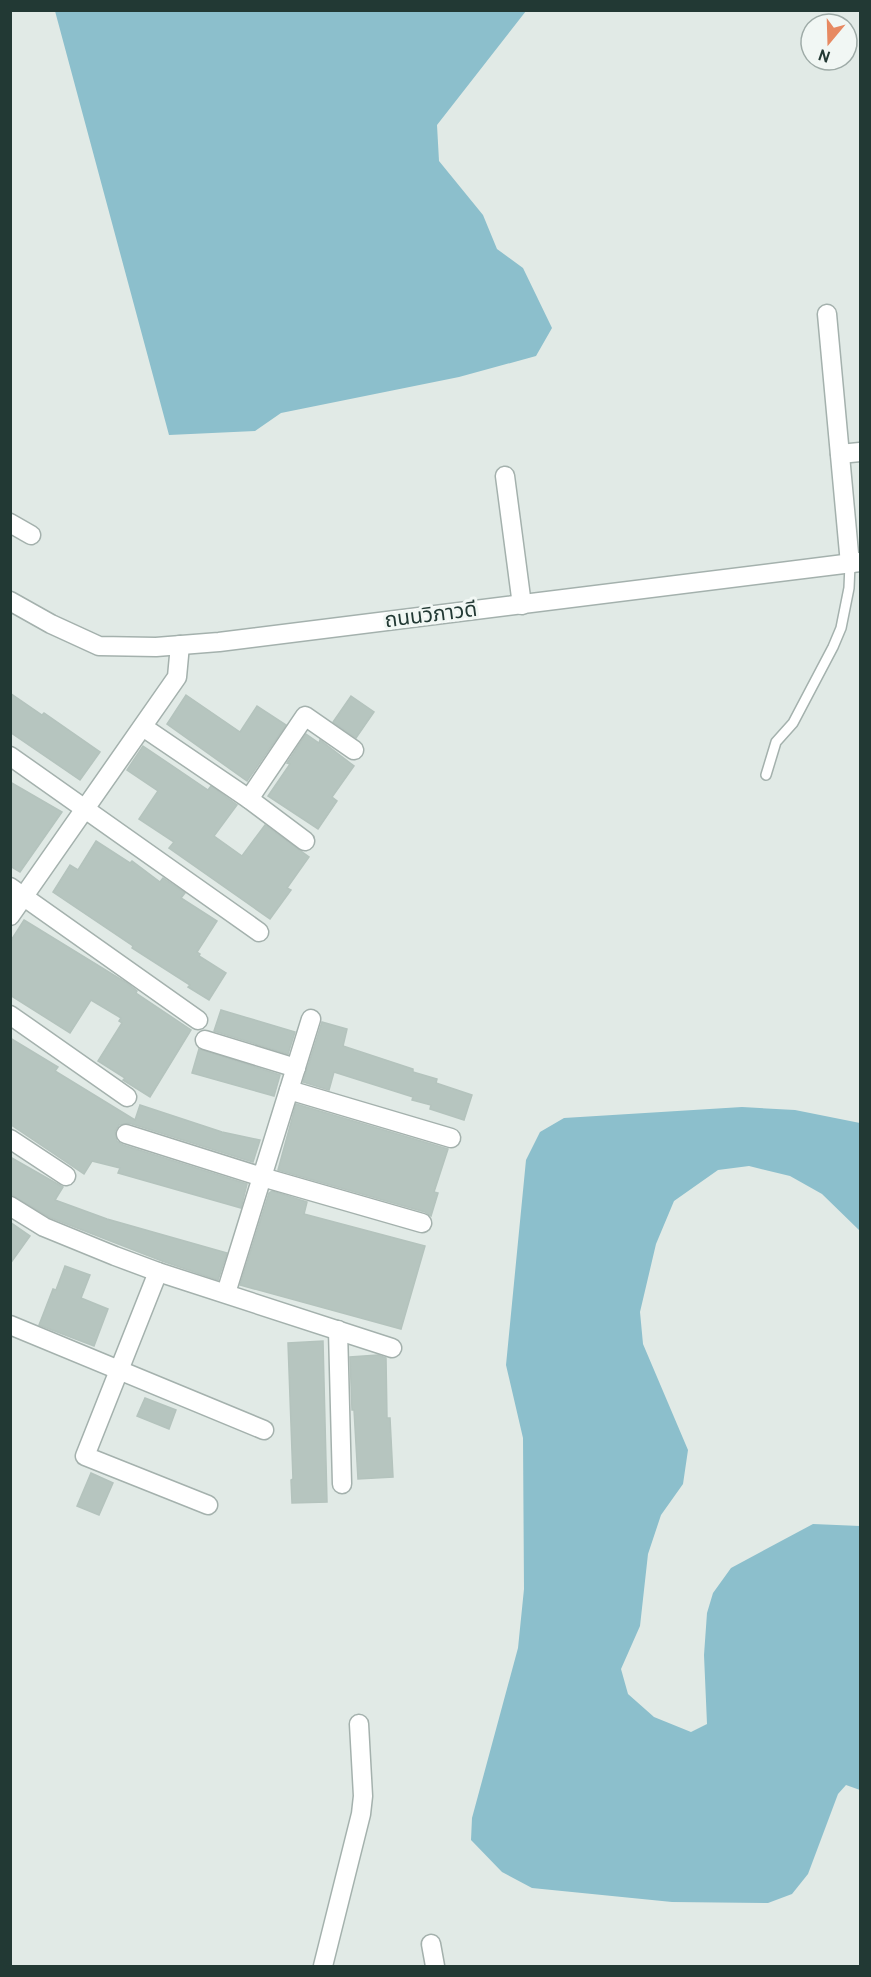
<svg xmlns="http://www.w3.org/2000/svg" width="871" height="1977" font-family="Overpass,'Noto Sans Thai',sans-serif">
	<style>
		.water { fill: #8cbfcc }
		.building { fill: #b6c5bf; stroke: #b4c3bd; stroke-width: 1.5 }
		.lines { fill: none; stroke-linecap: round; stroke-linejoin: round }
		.service-casing { stroke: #a4b1ad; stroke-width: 12 }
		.minor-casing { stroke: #a4b1ad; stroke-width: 21 }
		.tertiary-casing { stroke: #a4b1ad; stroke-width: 21 }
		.service { stroke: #fff; stroke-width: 9 }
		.minor { stroke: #fff; stroke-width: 18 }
		.tertiary { stroke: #fff; stroke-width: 18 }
		.labels { text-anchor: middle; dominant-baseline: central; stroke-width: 6; stroke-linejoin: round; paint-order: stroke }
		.street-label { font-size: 21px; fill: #223934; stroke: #f1f7f4 }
	</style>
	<rect width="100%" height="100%" fill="#e1eae6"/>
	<g class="water">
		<path d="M55,11H526L437,125L439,161L483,215L497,249L523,268L552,328L536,356L459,377L281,413L255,431L169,435Z"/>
		<path d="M742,1107L795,1110L860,1123V1231L822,1194L790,1176L749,1166L718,1170L674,1201L656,1244L640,1312L643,1344L688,1450L683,1484L661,1515L648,1554L640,1626L621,1669L628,1694L654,1717L691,1732L707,1724L704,1655L707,1613L713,1593L731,1568L813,1524L860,1526V1790L846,1785L838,1794L808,1874L792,1894L768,1903L672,1902L532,1888L502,1872L471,1840L472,1818L518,1648L524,1589L523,1438L506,1365L526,1160L540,1132L564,1118Z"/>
	</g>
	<g class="building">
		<path d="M10,693L42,715L44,713L100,752L80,780L10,732Z"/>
		<path d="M186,695L240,732L257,706L286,725L247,781L167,724Z"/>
		<path d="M351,696L374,712L356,738L333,722Z"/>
		<path d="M306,734L319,743L320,740L354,766L332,797L337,801L318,829L268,796L290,764L287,763Z"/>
		<path d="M143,746L208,790L211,786L237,805L214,836L242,856L265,825L309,857L287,888L291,890L270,919L169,848L174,842L139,819L158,791L127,770Z"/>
		<path d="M10,782L62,812L20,872L10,866Z"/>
		<path d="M96,841L130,863L132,861L160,882L163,878L185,893L181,898L217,921L197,952L200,954L199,956L226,973L209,1000L188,987L190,985L132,948L133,946L53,892L70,865L78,870Z"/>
		<path d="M24,920L127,983L137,991L136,993L191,1030L150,1097L123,1080L125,1078L98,1061L122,1023L119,1021L121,1018L91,1000L70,1033L10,995V942Z"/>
		<path d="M221,1010L295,1032L288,1054L214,1031Z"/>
		<path d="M322,1022L347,1029L343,1046L413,1069V1072L437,1079L436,1083L472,1095L464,1120L430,1109L431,1105L412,1100L413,1097L334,1072L329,1090L303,1082Z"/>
		<path d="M10,1038L58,1067L55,1071L135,1120L140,1105L222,1132L260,1140L253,1162L129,1123L119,1125L115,1131L117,1141L123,1145L247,1184L241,1208L118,1173L120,1168L92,1161L84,1174L10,1124Z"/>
		<path d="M199,1049L280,1075L274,1096L192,1073Z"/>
		<path d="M296,1104L448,1149L434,1192L438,1193L431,1216L425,1212L278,1170Z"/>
		<path d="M10,1157L63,1187L55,1200L107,1219L227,1253L218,1280L162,1261L49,1217L10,1194Z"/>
		<path d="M272,1191L307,1202L304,1214L425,1246L401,1329L240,1285L269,1193Z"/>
		<path d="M10,1222L30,1236L10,1264Z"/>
		<path d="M65,1266L90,1275L81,1298L108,1309L94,1346L39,1325L53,1289L56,1290Z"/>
		<path d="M323,1341L327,1502L292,1503L291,1480L293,1479L288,1343Z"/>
		<path d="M378,1355L386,1358L387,1418H390L393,1477L358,1479L354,1410H352L350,1357Z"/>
		<path d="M145,1398L176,1410L169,1429L137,1416Z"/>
		<path d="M91,1473L113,1483L99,1515L77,1506Z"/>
	</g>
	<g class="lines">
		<g class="service-casing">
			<path id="service" d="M766,775L776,742L793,723L833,647L841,628L849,588L850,564"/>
		</g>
		<g class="minor-casing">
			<g id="minor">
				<path d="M827,314L850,564"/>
				<path d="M840,454L860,452"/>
				<path d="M505,476L522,605"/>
				<path d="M10,523L31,535"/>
				<path d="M143,727L249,799L305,841"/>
				<path d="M10,756L259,932"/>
				<path d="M249,799L305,716L354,750"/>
				<path d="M10,887L198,1020"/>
				<path d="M10,916L177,677L180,645"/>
				<path d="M10,1015L127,1097"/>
				<path d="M205,1040L296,1068"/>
				<path d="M289,1090L451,1138"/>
				<path d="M126,1134L262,1177L422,1223"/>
				<path d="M10,1139L66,1176"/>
				<path d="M10,1206L44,1227L115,1256L158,1272L392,1348"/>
				<path d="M158,1272L85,1456L208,1505"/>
				<path d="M226,1293L311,1019"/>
				<path d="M10,1325L264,1430"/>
				<path d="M338,1330L342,1484"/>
				<path d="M431,1944L435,1966"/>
				<path d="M323,1966L361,1814L363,1796L359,1724"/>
			</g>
		</g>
		<g class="tertiary-casing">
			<path id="tertiary" d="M10,601L51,624L99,646L156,647L219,642L860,562"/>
		</g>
		<use href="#service" class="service"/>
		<use href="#minor" class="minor"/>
		<use href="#tertiary" class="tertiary"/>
	</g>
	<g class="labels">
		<g class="street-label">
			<text transform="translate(431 616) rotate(-7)">ถนนวิภาวดี</text>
		</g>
	</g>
	<rect width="871" height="1977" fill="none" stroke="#223934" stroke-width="24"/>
	<g transform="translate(829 42) rotate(199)"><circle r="28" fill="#f1f7f4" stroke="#9eaba7" stroke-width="1.5"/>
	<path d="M0-4.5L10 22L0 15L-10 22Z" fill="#e78961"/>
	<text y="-9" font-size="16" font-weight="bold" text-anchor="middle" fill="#223934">N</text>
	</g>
</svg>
